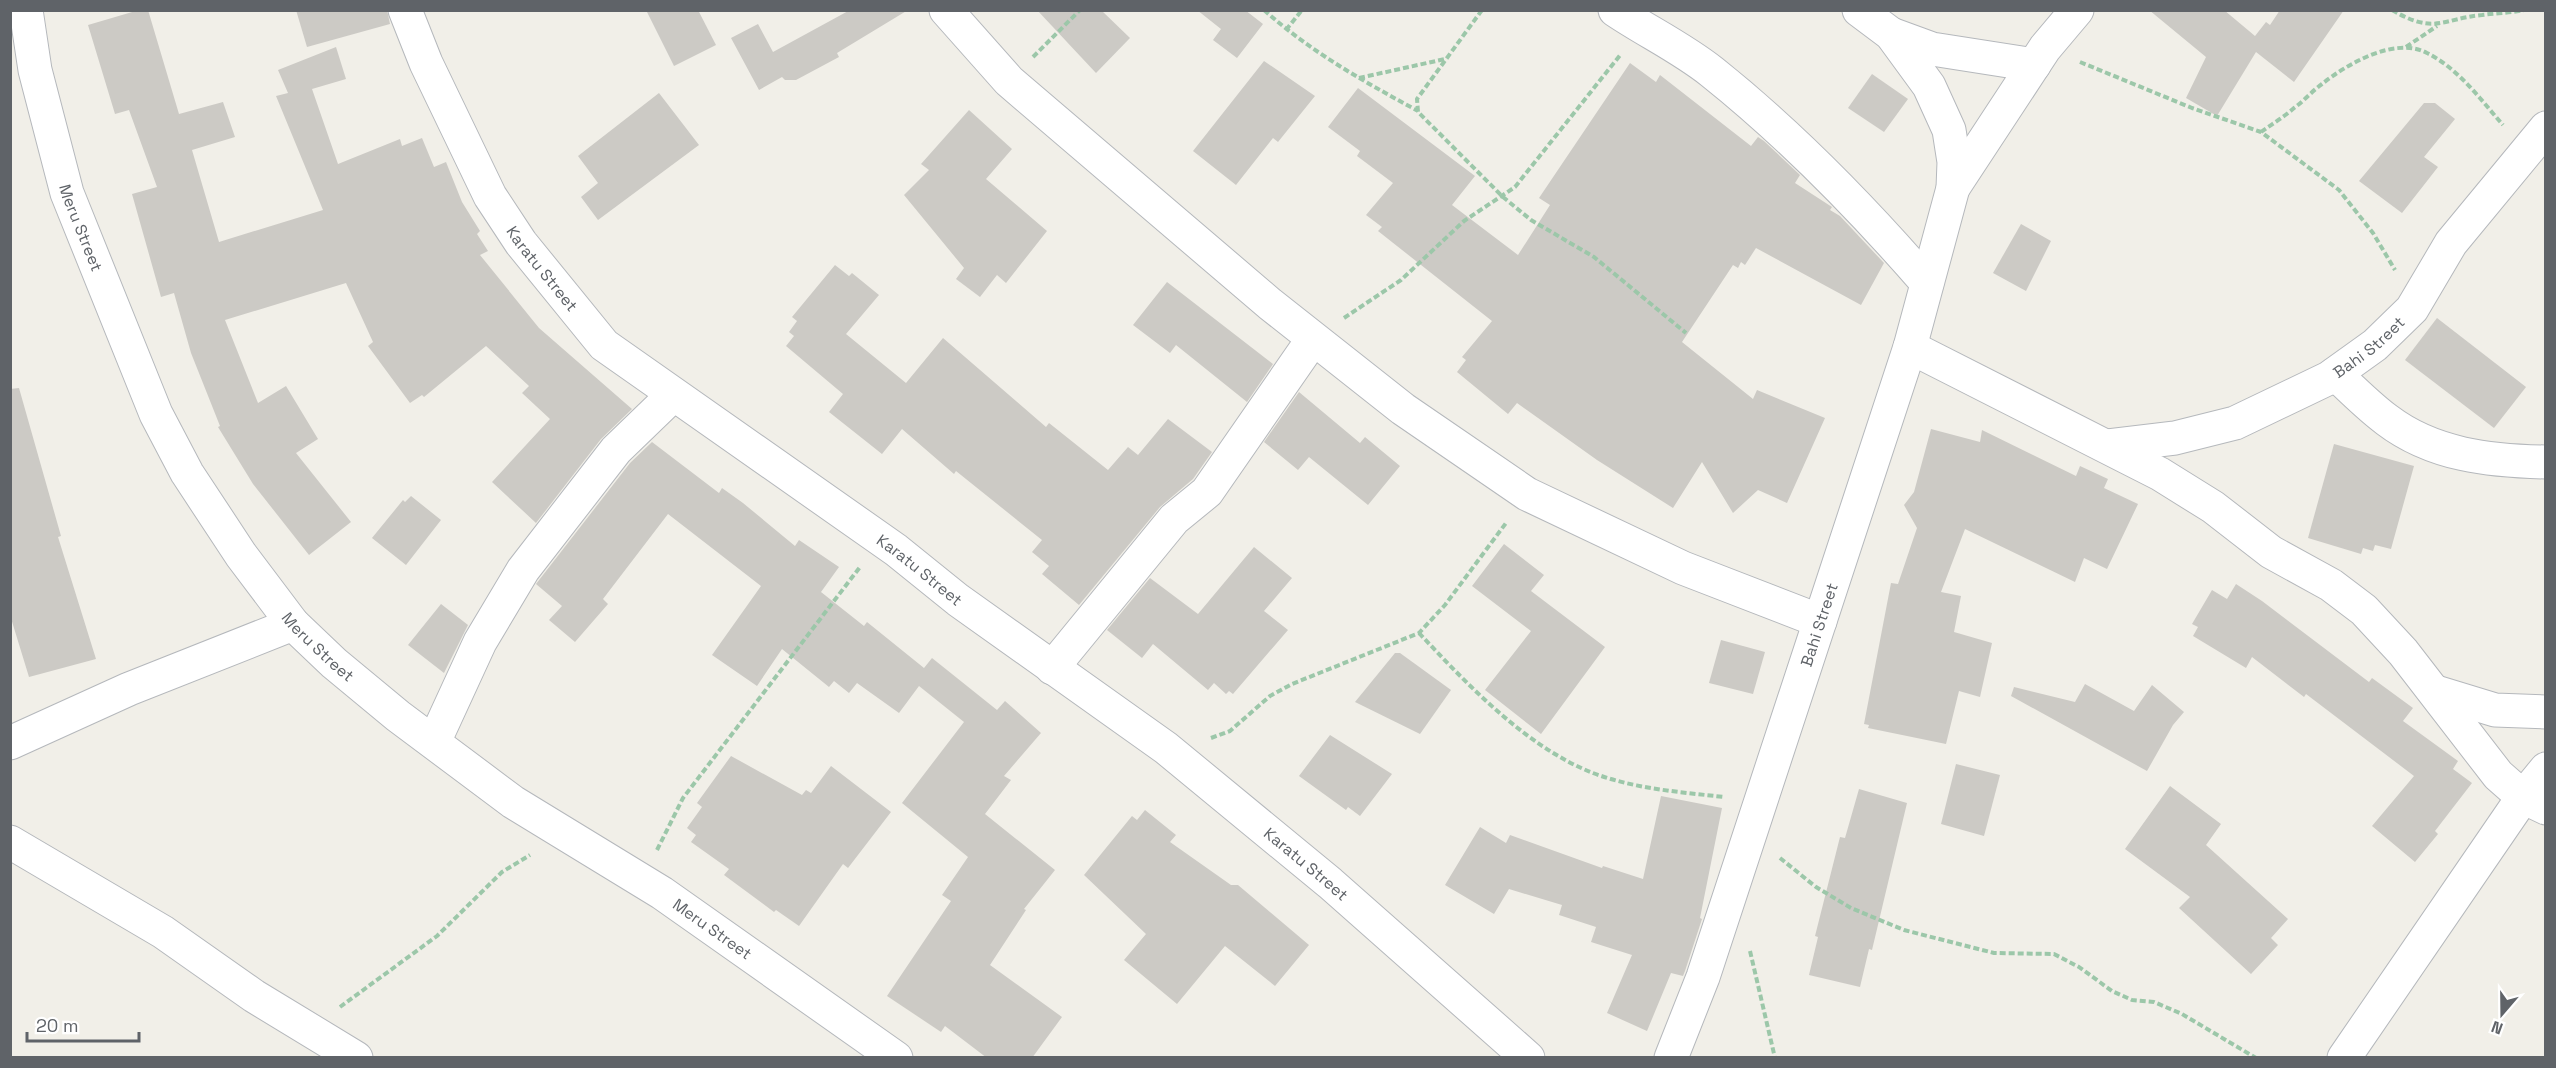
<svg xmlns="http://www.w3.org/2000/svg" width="2556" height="1068" font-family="'Space Grotesk',sans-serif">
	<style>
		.building { fill: #cccac5 }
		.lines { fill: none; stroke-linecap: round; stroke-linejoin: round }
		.minor-casing { stroke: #b5b8bc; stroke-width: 35 }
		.path { stroke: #9cc7a9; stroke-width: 4; stroke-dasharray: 6 3; stroke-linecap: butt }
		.minor { stroke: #fff; stroke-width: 33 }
		.labels { text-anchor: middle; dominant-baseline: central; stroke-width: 5; stroke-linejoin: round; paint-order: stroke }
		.street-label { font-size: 16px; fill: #5f6368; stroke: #fff }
	</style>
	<rect width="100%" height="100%" fill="#f1efe8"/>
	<g class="building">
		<path d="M139,10H148L179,114L223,102L235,137L192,150L219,242L323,210L276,96L288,93L278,70L336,47L346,79L312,89L338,164L400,139L402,146L422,138L434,167L446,162L462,202L480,231L477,234L488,251L480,255L539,328L632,409L601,439L536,523L492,482L550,419L522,393L529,386L486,346L424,397L422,395L410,403L368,346L373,342L346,283L225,320L258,403L286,386L318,439L296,453L351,522L309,555L253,484L218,427L220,426L191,353L174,293L161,297L132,194L157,187L129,110L115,114L88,25Z"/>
		<path d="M296,10H387L390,24L307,47Z"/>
		<path d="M646,10H698L716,45L674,66Z"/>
		<path d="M850,10H908L837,53L839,57L796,80H785L782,77L759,90L731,38L758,24L773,52Z"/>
		<path d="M1037,10H1101L1130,38L1096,73Z"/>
		<path d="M1197,10H1245L1263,24L1237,58L1213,40L1221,29Z"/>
		<path d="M2149,10H2224L2255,36L2266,22L2270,25L2280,10H2344L2294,82L2256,52L2217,116L2186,98L2206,57Z"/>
		<path d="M1264,61L1315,96L1278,142L1273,138L1236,185L1193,151Z"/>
		<path d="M1630,63L1656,82L1660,75L1751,146L1758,137L1764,141L1800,175L1795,183L1832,207L1830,210L1840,216L1884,263L1861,305L1756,248L1745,265L1741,262L1738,268L1733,265L1682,342L1753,399L1757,390L1825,418L1787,503L1758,490L1733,513L1702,462L1673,508L1597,460L1517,403L1508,414L1457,372L1466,360L1462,357L1492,321L1378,231L1382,227L1366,215L1393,183L1357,156L1360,151L1328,127L1358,88L1475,176L1452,205L1518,255L1550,205L1539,198Z"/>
		<path d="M1872,74L1908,99L1884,132L1848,108Z"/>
		<path d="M659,93L699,145L598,220L581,197L598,183L578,156Z"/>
		<path d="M2424,103H2435L2455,119L2424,157L2438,167L2402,213L2359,181Z"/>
		<path d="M969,110L1012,149L986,179L1047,231L1006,283L997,275L980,297L956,279L964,268L904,195L929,170L921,164Z"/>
		<path d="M2021,224L2051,241L2026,291L1993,273Z"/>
		<path d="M835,265L849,276L852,273L879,295L846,334L906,383L943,338L1046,427L1049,423L1108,470L1128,447L1138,455L1168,419L1212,452L1193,479L1160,507L1079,605L1042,574L1049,566L1032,552L1042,540L956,471L954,474L902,429L882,454L829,412L843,394L786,346L794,336L789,332L797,321L792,317Z"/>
		<path d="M1167,282L1273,364L1247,402L1176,345L1170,353L1133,325Z"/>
		<path d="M2437,318L2526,387L2494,428L2405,360Z"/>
		<path d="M19,388L61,536L58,537L96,659L29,677L10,615V389Z"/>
		<path d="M1299,392L1360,443L1365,437L1400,466L1368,505L1309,457L1298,470L1264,442Z"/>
		<path d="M1931,429L1980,442L1982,430L2076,476L2080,466L2108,479L2104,488L2138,504L2107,569L2084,558L2075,582L1965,529L1941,592L1961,596L1954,632L1992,643L1980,697L1959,691L1946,744L1868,728L1869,725L1864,724L1891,583L1898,584L1917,528L1904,505L1914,492Z"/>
		<path d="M652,442L719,493L722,488L743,503L795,546L799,540L839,567L821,592L864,626L867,622L924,668L932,658L997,710L1005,701L1041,733L1004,776L1011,780L985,814L1055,870L1024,909L1026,910L990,965L1062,1017L1032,1058H987L945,1026L941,1032L887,996L951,901L942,895L968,857L902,803L964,722L919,686L899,713L857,683L849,693L834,681L829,687L782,649L757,686L712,655L761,586L668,514L603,599L608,604L575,642L549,620L562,606L536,584L630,463Z"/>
		<path d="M2334,444L2414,466L2391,549L2375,545L2373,551L2363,548L2361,554L2308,538Z"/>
		<path d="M411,496L441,520L406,565L372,538L403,500L405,502Z"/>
		<path d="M1504,544L1544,575L1531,591L1605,647L1541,734L1485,690L1531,631L1472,586Z"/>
		<path d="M1254,547L1292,578L1264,611L1288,630L1233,694L1229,691L1226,694L1214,683L1208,690L1153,644L1142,658L1107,630L1150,578L1198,614Z"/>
		<path d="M2236,584L2262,601L2369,682L2372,678L2413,708L2403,721L2458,761L2453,769L2472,783L2435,831L2438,834L2415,862L2372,826L2414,776L2306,694L2304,697L2252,657L2246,668L2193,636L2198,627L2192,624L2212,590L2227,599Z"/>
		<path d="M441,604L468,625L444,673L408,645Z"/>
		<path d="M1721,640L1765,652L1753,694L1709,683Z"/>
		<path d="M1395,653H1400L1451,690L1420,734L1355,702Z"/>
		<path d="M2085,684L2134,711L2152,685L2184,712L2173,725L2147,771L2011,696L2014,687L2075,702Z"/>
		<path d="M1330,735L1392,774L1360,816L1348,807L1346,810L1299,776Z"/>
		<path d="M731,756L802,795L806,790L811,793L831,766L891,812L848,868L843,864L799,926L776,910L774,912L724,875L729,869L691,842L696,835L687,828L702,807L697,803Z"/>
		<path d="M1956,764L2000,775L1984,836L1941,824Z"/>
		<path d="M2170,786L2221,824L2206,845L2288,919L2271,938L2278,945L2251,974L2179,908L2190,897L2125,849Z"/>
		<path d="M1859,789L1907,803L1872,950L1869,949L1860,987L1809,975L1818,937L1815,936L1840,837L1845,838Z"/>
		<path d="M1661,796L1722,808L1700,918L1702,919L1685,971L1683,976L1671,973L1647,1031L1607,1013L1632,955L1591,942L1596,927L1559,915L1562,905L1509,889L1494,914L1445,885L1480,827L1506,843L1510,835L1602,868L1603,866L1643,879Z"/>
		<path d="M1145,810L1176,835L1170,842L1231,885H1238L1309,945L1275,986L1225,946L1177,1004L1124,960L1146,934L1084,875L1132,816L1137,820Z"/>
	</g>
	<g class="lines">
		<g class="minor-casing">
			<g id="minor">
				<path id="s1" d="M26,10L35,70L67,193L156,414L187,473L241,555L293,624L334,663L398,716L513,802L662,893L896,1058"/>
				<path id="s2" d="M405,10L426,63L490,196L521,243L604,345L896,550L958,600L1166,748L1330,883L1528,1058"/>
				<path d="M946,10L1009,81L1270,304L1403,409L1527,494L1683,568L1820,621"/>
				<path d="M1615,10C1646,31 1682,48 1712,72C1791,135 1861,207 1927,283"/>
				<path d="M1891,34L1932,49L2034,65"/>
				<path d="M1953,188L2045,48L2077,10"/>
				<path d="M1910,347L2160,474L2213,507L2271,552L2331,585L2364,610L2403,652L2498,775L2523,797L2546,808"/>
				<path d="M2335,374C2352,389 2369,407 2387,420C2433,455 2490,461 2546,462"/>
				<path id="s3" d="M2108,446L2175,438L2235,423L2329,378L2375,345L2412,309L2451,243L2546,128"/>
				<path d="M1052,668L1174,519L1207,492L1313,339"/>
				<path d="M2436,692L2495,710L2546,712"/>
				<path d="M434,742L480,642L523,570L616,450L673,395"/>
				<path d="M10,743L129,689L293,624"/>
				<path d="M10,842L163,932L254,996L356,1058"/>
				<path id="s4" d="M1671,1058L1703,977L1910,347L1953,188L1954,162L1949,130L1929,86L1891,34L1859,10"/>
				<path d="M2344,1058L2523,797L2546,769"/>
			</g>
		</g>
		<g class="path">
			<path d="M1264,10C1311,52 1363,81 1418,111"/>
			<path d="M1482,10L1417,99L1418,112L1503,197L1531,220L1594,257L1686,333"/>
			<path d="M2392,10C2435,35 2441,19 2482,15C2496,13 2510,13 2524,10"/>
			<path d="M1286,30L1302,10"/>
			<path d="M2406,47L2437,26"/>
			<path d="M1033,57L1080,10"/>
			<path d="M2080,62L2192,108L2261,132L2339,190L2373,233L2395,270"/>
			<path d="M1359,78L1445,59"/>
			<path d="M2261,132C2272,124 2284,117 2294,108C2304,101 2312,91 2322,84C2347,64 2395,36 2427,53C2459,69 2480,99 2503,125"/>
			<path d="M1344,318L1401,280L1464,221L1515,187L1621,54"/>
			<path d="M1419,633C1467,684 1526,747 1593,773C1635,789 1680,792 1724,797"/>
			<path d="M1211,738L1230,731L1270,696L1292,684L1419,633L1445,605L1506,523"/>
			<path d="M657,850L683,798L860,567"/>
			<path d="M1780,858L1816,887L1851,908L1904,930L1994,953L2054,954L2079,967L2112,991L2132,1000L2154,1002L2182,1014L2256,1058"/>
			<path d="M1750,951L1775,1058"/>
			<path d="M340,1007L437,936L502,872L530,855"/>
		</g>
		<use href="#minor" class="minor"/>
	</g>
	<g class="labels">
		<g class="street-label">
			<text stroke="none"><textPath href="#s1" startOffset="225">Meru Street</textPath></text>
			<text stroke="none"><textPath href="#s2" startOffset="294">Karatu Street</textPath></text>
			<text stroke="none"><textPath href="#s3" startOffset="284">Bahi Street</textPath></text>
			<text stroke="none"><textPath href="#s2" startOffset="780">Karatu Street</textPath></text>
			<text stroke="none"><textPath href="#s4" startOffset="458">Bahi Street</textPath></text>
			<text stroke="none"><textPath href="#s1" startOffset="711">Meru Street</textPath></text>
			<text stroke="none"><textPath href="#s2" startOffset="1266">Karatu Street</textPath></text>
			<text stroke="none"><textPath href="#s1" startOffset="1197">Meru Street</textPath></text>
		</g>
	</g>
	<rect width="2556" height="1068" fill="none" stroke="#5f6368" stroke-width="24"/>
	<g transform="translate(2502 1014) rotate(200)" stroke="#ffffff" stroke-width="4.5" paint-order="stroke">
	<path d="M0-4.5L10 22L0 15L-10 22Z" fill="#5f6368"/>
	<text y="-9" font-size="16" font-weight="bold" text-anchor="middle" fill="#5f6368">N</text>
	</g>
	<path d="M27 1032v9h112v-9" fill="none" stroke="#5f6368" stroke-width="3"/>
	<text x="36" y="1032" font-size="18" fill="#5f6368" stroke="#ffffff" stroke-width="4.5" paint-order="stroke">20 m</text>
</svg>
